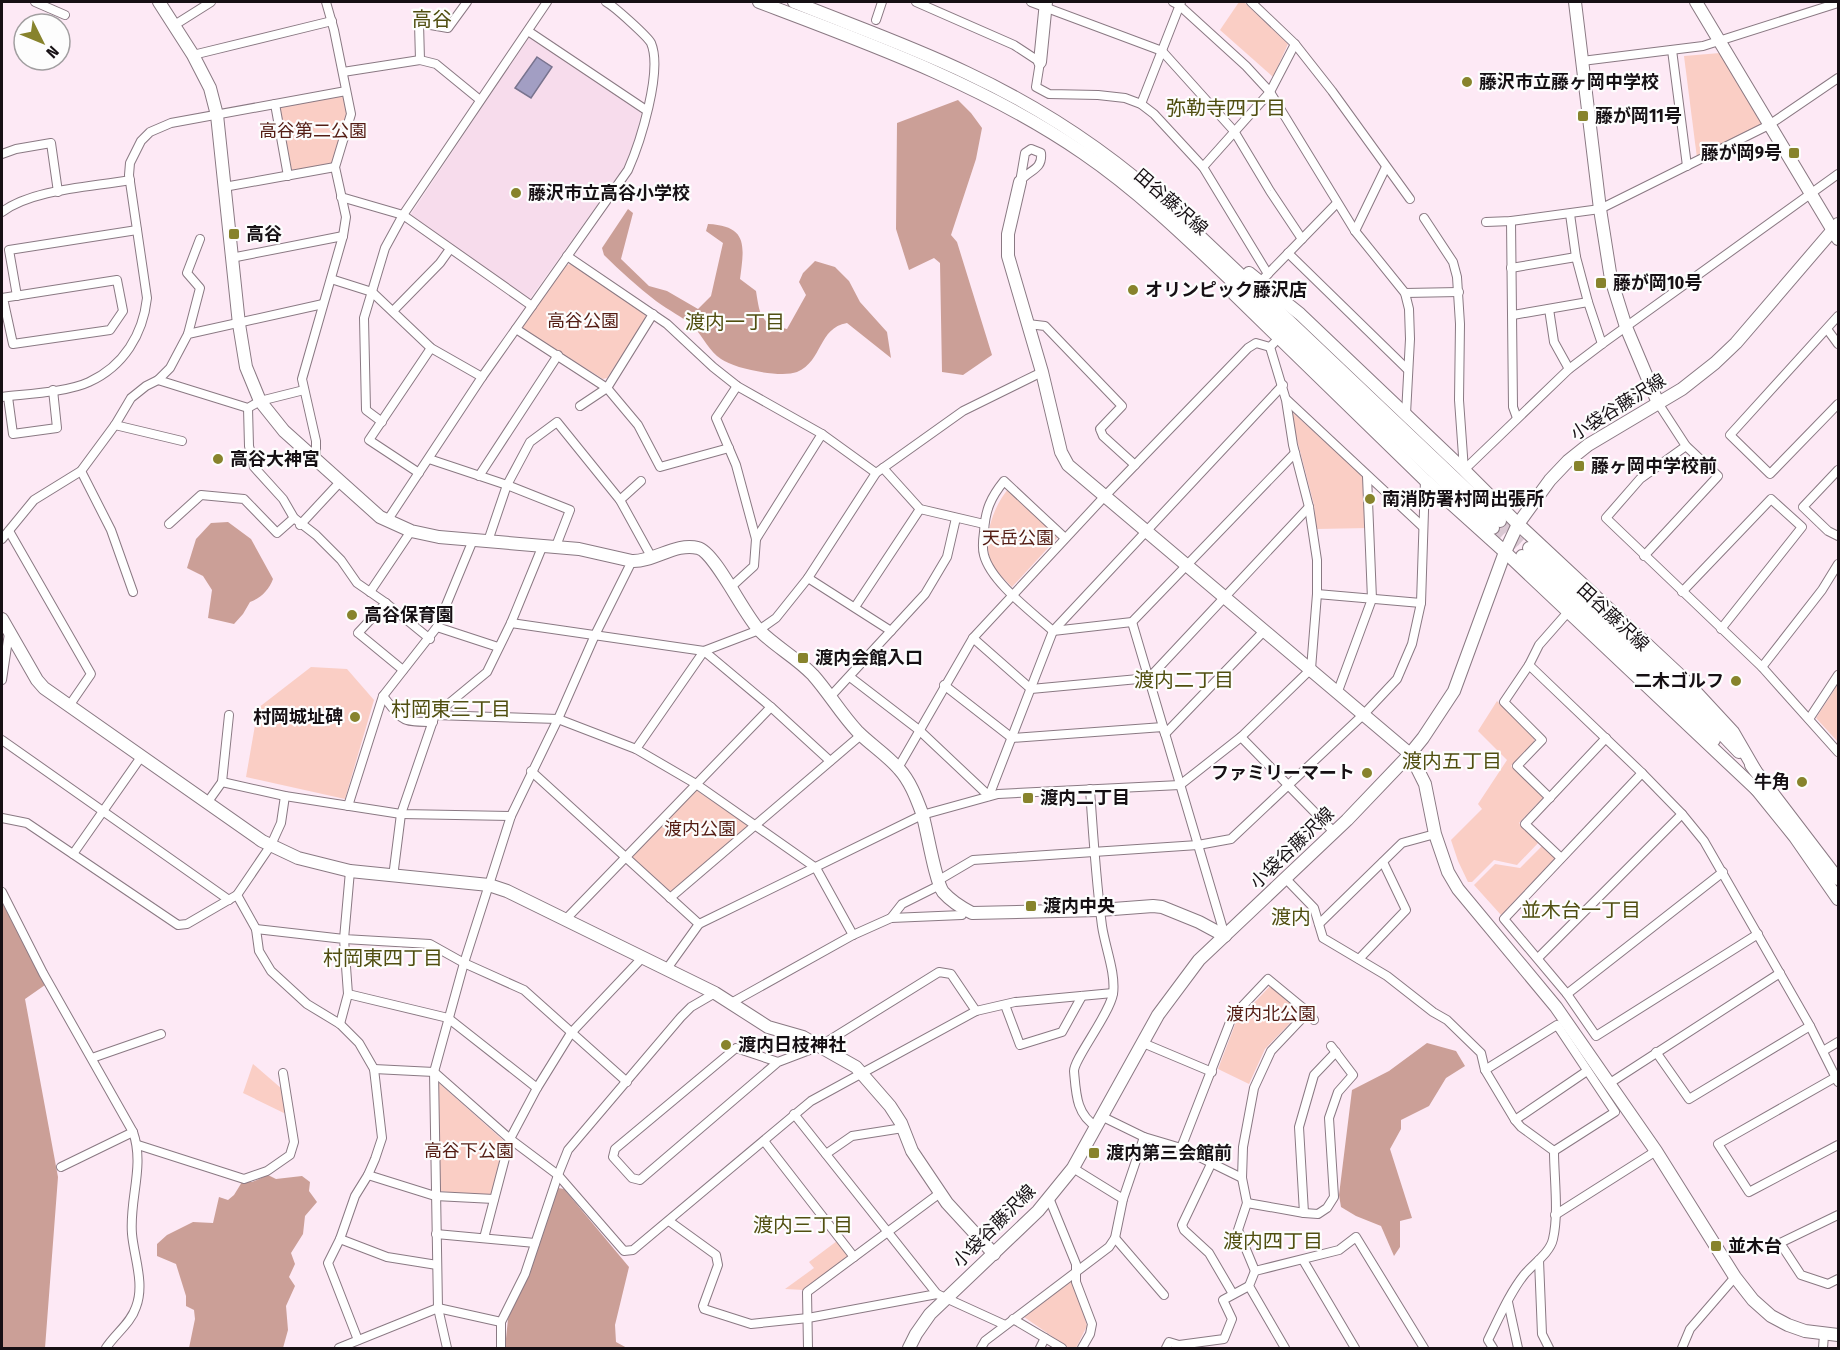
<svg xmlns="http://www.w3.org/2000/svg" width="1840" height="1350" font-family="'Fira Sans Condensed','Noto Sans JP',sans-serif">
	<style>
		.built { fill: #f7dcec }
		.green { fill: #facec5 }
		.forest { fill: #cb9f97 }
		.water { fill: #a29ec3; stroke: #78738e; stroke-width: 1.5 }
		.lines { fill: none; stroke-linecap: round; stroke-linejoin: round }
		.secondary-tunnel { stroke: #dac8d3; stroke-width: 12; stroke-dasharray: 12 6; stroke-linecap: butt }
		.street-casing { stroke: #8a7983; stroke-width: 10 }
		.secondary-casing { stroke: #8a7983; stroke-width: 14 }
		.street { stroke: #fff; stroke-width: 8 }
		.secondary { stroke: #fff; stroke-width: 12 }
		.poi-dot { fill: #87832c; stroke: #fdfdfd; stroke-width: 2 }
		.labels { text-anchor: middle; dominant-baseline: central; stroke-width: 4.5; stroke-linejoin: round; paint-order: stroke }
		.poi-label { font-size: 18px; font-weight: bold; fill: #161014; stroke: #fdfdfd; text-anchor: start }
		.park-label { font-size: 18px; fill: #541d14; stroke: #fdfdfd }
		.street-label { font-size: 18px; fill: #161014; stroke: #fdfdfd }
		.neighbourhood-label { font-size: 20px; fill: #504e10; stroke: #fdfdfd }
	</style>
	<rect width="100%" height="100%" fill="#fde9f5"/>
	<path class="built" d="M533,37L639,109L641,114L634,145L623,169L529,300L409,217L528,38Z"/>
	<g class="green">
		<path d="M1239,2H1244L1288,44L1273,77L1220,30Z"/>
		<path d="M1720,53L1764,123L1697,158L1684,56Z"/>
		<path d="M343,95L347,114L332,164L292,172L280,107Z"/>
		<path d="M571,264L645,314L646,319L607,378L603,379L524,330L522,325L566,265Z"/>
		<path d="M1289,409L1370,483L1369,528L1316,529L1314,505Z"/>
		<path d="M1009,488L1059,536L1012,587C1006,580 998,574 993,566C980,543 993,506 1009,488Z"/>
		<path d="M311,667L347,669L374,700L345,799L246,777L258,708Z"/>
		<path d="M1838,684V742L1816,718Z"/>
		<path d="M1497,701L1534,738V742L1511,766L1542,795V799L1519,823L1539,842L1517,865L1494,860L1472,882H1468L1458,861L1451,840L1482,809L1478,804L1507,760L1478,731Z"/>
		<path d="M696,790L749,826L671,892L631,856Z"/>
		<path d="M1542,846L1555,858L1501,915L1474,885L1495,864L1520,868Z"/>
		<path d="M1271,985L1301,1012L1265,1049L1249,1084L1218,1069L1236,1022Z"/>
		<path d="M253,1064L282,1089L288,1115L243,1093Z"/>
		<path d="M439,1083L504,1141L491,1196L438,1191Z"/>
		<path d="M837,1241L848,1256L804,1290L785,1289L814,1268L809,1262Z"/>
		<path d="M1074,1279L1087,1326L1076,1348H1069L1024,1317Z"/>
	</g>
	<g class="forest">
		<path d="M958,100L971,113L982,128L976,159L951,235L957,242L992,355L963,375L942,372L940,263L934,258L909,270L896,229L897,123Z"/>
		<path d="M628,209L633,213L621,259L649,286L667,291L698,309L711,296L723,243L706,231L708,224C749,226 744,247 740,279L756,291C760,316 760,324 787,329L806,295L799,282L803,273L815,261L835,267L849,281L860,302L887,332L891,358L847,323C818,328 823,361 797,372C781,378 735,369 721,359C710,352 703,337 694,327C683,317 668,310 656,301C638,287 620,271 604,255L602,248Z"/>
		<path d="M228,522L251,539L273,579C269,590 261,598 250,602L243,614L234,624L208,618L212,590L203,576L187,568L196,539L211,523Z"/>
		<path d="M2,902L45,985L25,999L58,1177L45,1348H2Z"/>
		<path d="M1427,1043L1456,1051L1465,1066L1446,1078L1429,1106L1401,1120V1129L1390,1149L1412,1218L1400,1221V1247L1394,1256L1381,1226L1356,1216L1341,1207L1339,1195L1352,1090L1389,1071Z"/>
		<path d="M268,1175L276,1179L302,1176L310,1182L309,1191L317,1202L305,1216L303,1234L291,1253L295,1264L289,1277L295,1286L286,1306L288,1330L283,1348H189L195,1319L194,1310L186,1306V1296L176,1264L157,1256V1244L167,1235L193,1222L213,1223L219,1197L228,1200L234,1195L242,1182H252Z"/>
		<path d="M558,1188L564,1189L629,1267L615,1325L616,1342L627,1348H505L508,1319Z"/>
	</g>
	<path class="water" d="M537,57L552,67L531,98L515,88Z"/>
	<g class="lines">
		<g class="secondary-tunnel">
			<path d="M1500,521L1529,548"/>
			<path d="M1493,528L1522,556"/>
		</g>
		<g class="street-casing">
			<g id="street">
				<path d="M35,2L65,15"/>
				<path d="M467,2L448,28L419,23L420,60L436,64L480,100"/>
				<path d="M916,2L1014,45L1040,62L1036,87L1049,94L1098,95L1125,98L1141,104L1154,114L1203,167L1268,274"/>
				<path d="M1031,2L1162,51L1234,131L1270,191L1302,239"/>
				<path d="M1173,2L1179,5L1246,66L1270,92L1355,231L1405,293L1409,309L1410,339L1406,414"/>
				<path d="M1251,2L1295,44L1332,91L1410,199"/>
				<path d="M876,20L882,2"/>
				<path d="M173,26L211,2"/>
				<path d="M528,31L646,110"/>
				<path d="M1672,50L1687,166"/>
				<path d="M193,55L332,21"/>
				<path d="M1582,61L1703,46L1838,3"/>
				<path d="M343,72L420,60"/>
				<path d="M275,104L288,176"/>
				<path d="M1141,104L1181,2"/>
				<path d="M1031,149L1041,153C1043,171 1027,170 1020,182L1025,153Z"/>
				<path d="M2,154L16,149L51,143L58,192"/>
				<path d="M1203,167L1270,92L1295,44"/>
				<path d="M224,187L335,167"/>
				<path d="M341,197L403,215L532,306"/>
				<path d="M2,212C33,189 92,187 130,180"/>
				<path d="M1570,214L1576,257L1588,302L1602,344"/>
				<path d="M1424,218L1453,262L1457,277L1460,324L1459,400L1464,470"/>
				<path d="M1511,221L1513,407L1517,418"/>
				<path d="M1486,222L1511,221L1600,209L1769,125L1838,78"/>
				<path d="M1355,231L1386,167"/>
				<path d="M1288,253L1407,369"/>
				<path d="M567,256L667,324L713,367L737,386L822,434L876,473"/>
				<path d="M231,258L343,236"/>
				<path d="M1511,268L1576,257"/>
				<path d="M1264,278L1337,203"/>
				<path d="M331,279L372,292L431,348L482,377"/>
				<path d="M1405,293L1459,292"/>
				<path d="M17,296L9,250L137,230"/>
				<path d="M2,298L117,280L123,311L110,330L13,344L3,298"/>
				<path d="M1549,309L1554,342L1569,369"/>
				<path d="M393,311L440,263L450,249"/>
				<path d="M1513,315L1588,302"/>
				<path d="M1838,316L1730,435L1770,474L1838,404"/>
				<path d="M1028,324L1045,326L1122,406L1100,429L1103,436L1135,465"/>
				<path d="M516,329L607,388L638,425L660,467L729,448"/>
				<path d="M1827,329L1838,344"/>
				<path d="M188,334L200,288L187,273L200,239"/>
				<path d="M158,380L248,408L260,401L304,390"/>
				<path d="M2,397C26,394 68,392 89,382C124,366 143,334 147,298L129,175L130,163L141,141L150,132L171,123L346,91"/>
				<path d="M8,397L13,434L57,428L53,390"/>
				<path d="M1287,400L1422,526"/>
				<path d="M1658,403L1686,446L1640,479L1606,518L1762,667L1838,752"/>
				<path d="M580,406L607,388L653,314"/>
				<path d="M248,408L249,446L254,467L283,499L294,518L316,535L341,560L357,583L386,603L430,639"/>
				<path d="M382,422L366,410L364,318L385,248L403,215L547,2"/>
				<path d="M115,425L182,441"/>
				<path d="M316,459V441L302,379L343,236L346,217L335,167L351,114L334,30L326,2"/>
				<path d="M429,459L507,485L570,510L556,546"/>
				<path d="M883,468L920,509L984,524"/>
				<path d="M1464,470L1569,369L1602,344L1838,174"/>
				<path d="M1838,470L1803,507L1828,531L1838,536"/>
				<path d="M81,471L111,530L133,592"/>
				<path d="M419,473L369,440L431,348"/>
				<path d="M479,476L558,355"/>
				<path d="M620,500L641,481"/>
				<path d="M387,521L482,377L628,170C640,143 663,71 651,43C648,37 614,6 606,2"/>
				<path d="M169,524L201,495L244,499L277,533L294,518"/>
				<path d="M300,525L340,482"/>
				<path d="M9,531L91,674L69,706"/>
				<path d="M1065,538L1004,481C991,497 985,510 984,532C983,539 982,548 984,555C991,582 1032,612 1053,631L1132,622L1295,453"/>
				<path d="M2,539L34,500L81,471L115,425L131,398L146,386L158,380L170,368L188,334L323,304"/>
				<path d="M756,539L822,434"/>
				<path d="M488,541L507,485L530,442L557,422L620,500L652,558"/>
				<path d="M1644,556L1718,476L1686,446"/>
				<path d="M808,578L891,631"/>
				<path d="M731,587L754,566L756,539L736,465L716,418L737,386"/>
				<path d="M370,592L411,531"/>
				<path d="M1682,592L1771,499L1802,527L1721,629"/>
				<path d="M1317,594L1421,603"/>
				<path d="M386,603L358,633L403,670"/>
				<path d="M855,607L920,509"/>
				<path d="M1568,612L1539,645L1529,665L1642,773L1682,814L1704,841L1810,1026L1838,1082"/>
				<path d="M1132,622L1225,936"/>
				<path d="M511,623L704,651L771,707L830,761"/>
				<path d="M437,627L498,647"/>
				<path d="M973,638L1031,689L1149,678L1309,507"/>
				<path d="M1529,665L1504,702L1542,740L1517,766L1550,798"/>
				<path d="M1762,667L1822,590L1838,564"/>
				<path d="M850,677L919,730L989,796L1053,631L1283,385"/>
				<path d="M2,680L9,633"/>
				<path d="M944,685L1012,738L1163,727L1165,734L1264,631"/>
				<path d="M1338,691L1372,599L1367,476"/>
				<path d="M383,696C403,721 400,722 433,722"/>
				<path d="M830,697L925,594L947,557L956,518"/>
				<path d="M435,715L558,719L636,749L696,784L816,868L853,935"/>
				<path d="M1809,719L1838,675"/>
				<path d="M1241,737L1334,832"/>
				<path d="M2,740L229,900"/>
				<path d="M636,749L704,651L759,630L776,618L808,578L876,473L963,411L1042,372"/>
				<path d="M898,768L973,638L1104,497L1248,348L1256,343L1270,347L1274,343"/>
				<path d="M531,771L699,924"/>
				<path d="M1642,773L1504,919L1567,994L1596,1036L1758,934"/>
				<path d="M222,782L285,796L401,814L511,816"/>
				<path d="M1090,789C1093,835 1096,881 1102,926C1105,947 1116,973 1113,994C1109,1015 1074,1059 1074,1071C1076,1093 1076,1115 1097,1127"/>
				<path d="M207,803L222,782L229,715"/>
				<path d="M348,806L383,696L437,627L473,540"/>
				<path d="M2,818L27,823L178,925L187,924L237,895L256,929L259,951L271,971L307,1004L340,1024L359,1043L374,1069L382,1138L375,1159L368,1175L355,1196L340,1239L328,1263L358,1340"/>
				<path d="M73,854L141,757"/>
				<path d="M1561,858L1525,824L1606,738"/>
				<path d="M350,871L344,939L430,944L464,963L524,990L627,1082"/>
				<path d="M393,877L401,814L435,715L487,672L511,623L543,545"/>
				<path d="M1286,879L1314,908L1323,938L1387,976L1433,1012L1447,1020L1481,1053L1485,1070L1515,1120L1521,1127L1554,1151C1554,1178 1559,1213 1553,1239C1550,1253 1533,1264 1524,1275C1509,1294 1499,1318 1488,1340L1493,1348"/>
				<path d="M2,892L43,973L133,1132C145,1166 129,1199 132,1234C134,1257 145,1284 136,1307C131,1323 115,1334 106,1348"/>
				<path d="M237,895L271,845L281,823L285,796"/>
				<path d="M670,898L861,735"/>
				<path d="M891,918L902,904L940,885L939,880L973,860L1198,845L1231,839L1364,714L1397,679L1412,644L1421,603L1425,480"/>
				<path d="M565,920L771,707"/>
				<path d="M1319,924L1402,843L1435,834"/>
				<path d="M256,929L344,939L348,994L340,1024"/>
				<path d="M1538,958L1682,814"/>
				<path d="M1359,959L1406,910L1383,862"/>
				<path d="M666,970L699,924L922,815L998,794L1180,785L1241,737L1311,669L1317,594V560L1309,507L1293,445L1286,400L1270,347"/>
				<path d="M348,994L448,1018L537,1088"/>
				<path d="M1567,994L1723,872"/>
				<path d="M731,1003L853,935L891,918L962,915L964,909"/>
				<path d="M1005,1005L1020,1045L1062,1032L1082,996"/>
				<path d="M1143,1043L1212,1072"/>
				<path d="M1823,1051L1838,1042"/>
				<path d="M1656,1052L1689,1099L1810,1026"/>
				<path d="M92,1058L161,1034"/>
				<path d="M778,1062L736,1048L615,1149L613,1157L632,1178L640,1180L778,1062L820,1046L939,972L951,974L976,1011"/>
				<path d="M374,1069L434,1072L510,1139L558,1175L624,1251L633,1250L811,1101L976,1011L1015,1002L1113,993"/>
				<path d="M1485,1070L1557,1025L1615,1112L1554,1151"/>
				<path d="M1836,1077L1718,1144L1749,1192L1838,1145"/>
				<path d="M1610,1083L1780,973"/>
				<path d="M794,1114L937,1294L1005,1325"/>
				<path d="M1103,1117L1144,1137L1181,1148L1242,1178"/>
				<path d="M1515,1120L1587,1071"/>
				<path d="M764,1141L854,1257"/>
				<path d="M138,1145L244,1179L267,1171L290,1155L294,1142L283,1073"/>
				<path d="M1181,1148L1232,1017L1268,979L1308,1012L1314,1020"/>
				<path d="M826,1154L852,1136L903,1128"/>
				<path d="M1212,1162L1182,1225L1184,1230L1209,1253L1233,1294"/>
				<path d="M61,1167L133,1132"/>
				<path d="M1073,1168L1123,1199"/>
				<path d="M368,1175L435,1196L494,1199"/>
				<path d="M1049,1198L1076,1264V1282L1092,1324L1090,1334L1082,1348"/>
				<path d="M1247,1203L1304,1213L1318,1214L1327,1208L1334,1197L1329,1118L1338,1092L1353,1075L1331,1046"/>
				<path d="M1304,1213L1299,1127L1314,1075L1336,1052"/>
				<path d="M1555,1215L1656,1151"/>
				<path d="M1838,1215L1780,1243L1801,1275L1828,1284L1838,1279"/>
				<path d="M669,1221L716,1255L718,1265L703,1306L704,1309L751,1324L808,1318L937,1294"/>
				<path d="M436,1234L535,1243"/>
				<path d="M484,1238L510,1139L537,1088L571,1033L642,958"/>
				<path d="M1115,1238L1164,1295"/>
				<path d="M340,1239L387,1257L437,1265"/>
				<path d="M1303,1260L1355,1348"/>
				<path d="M1539,1260L1542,1334L1549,1348"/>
				<path d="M1255,1271L1238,1230L1247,1203L1242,1178L1243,1147L1254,1088L1271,1051L1308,1012"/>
				<path d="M1508,1302L1518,1348"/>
				<path d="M1013,1319L1062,1348"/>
				<path d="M339,1348L438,1308L501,1322"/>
				<path d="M447,1348L438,1308L434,1072L464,963L511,816L558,719L595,635L632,561"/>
				<path d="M501,1348V1322L525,1274L558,1175L568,1150L681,1017L691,1007L715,993"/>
				<path d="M808,1348L807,1292L940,1193"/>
				<path d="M981,1348L985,1341L1109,1247L1115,1238L1123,1199L1144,1137"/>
				<path d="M1040,1348L1045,1338"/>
				<path d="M1166,1348L1169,1342L1179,1345L1224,1339L1232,1319L1223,1300L1249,1286"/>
				<path d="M1285,1348L1249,1286L1255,1271L1339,1250L1356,1237L1424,1348"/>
				<path d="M1682,1348L1690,1329L1735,1277"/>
				<path d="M1823,1348L1824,1335"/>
			</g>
		</g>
		<g class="secondary-casing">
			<g id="secondary">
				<path d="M159,2L193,55L210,88L217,115L239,324L246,367L260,401L284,431L380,517L411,531L439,537L579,549L632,561C654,562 676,542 698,548C715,552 744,615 760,631C776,647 797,658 813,675C829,693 841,714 858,732C871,745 887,755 899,769C910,781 916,797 922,813C927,829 935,881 943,892C951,901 962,908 972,913L1100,910L1153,906L1162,907L1199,922L1225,936"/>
				<path d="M759,2C870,44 984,85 1083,153C1146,196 1201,252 1256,304C1335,379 1414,453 1493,528"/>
				<path d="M794,2C851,25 911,46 967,73C1042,108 1111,154 1172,210L1500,521"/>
				<path d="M1575,2L1600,209L1611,279L1626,327L1658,403"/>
				<path d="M1696,2L1838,239"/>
				<path d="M1040,62L1046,2"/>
				<path d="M1020,182L1008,234V256L1042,372L1061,452L1068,465L1410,754L1425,784L1435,834L1448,872L1458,889L1556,1007L1656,1151L1735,1277L1753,1300L1771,1316L1788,1325L1805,1331L1838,1335"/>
				<path d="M1249,273L1300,314L1464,470L1518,524L1683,678L1733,732L1755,770"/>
				<path d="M1234,294L1425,480L1505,552L1757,790"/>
				<path d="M1529,548L1677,687L1739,752"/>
				<path d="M1522,556L1671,696L1714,740"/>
				<path d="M2,619L37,680L44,688L262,841L298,858L350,871L489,885L507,891L715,993L768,1027L803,1037L856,1067L890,1106L901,1123L912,1151L947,1203L994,1254"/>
				<path d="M1751,765L1838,879"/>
				<path d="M1753,785L1795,837L1838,899"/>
				<path d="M909,1348L916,1334L930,1314L1038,1211L1073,1168L1158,1015L1199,960L1347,820L1410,754L1423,738L1454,691L1505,552L1518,524L1550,480L1568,461L1588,445L1682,389L1715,363L1736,343L1838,224"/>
			</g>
		</g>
		<use href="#street" class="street"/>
		<use href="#secondary" class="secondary"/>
	</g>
	<g class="poi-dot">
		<circle cx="1467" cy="82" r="6"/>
		<rect x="1577" y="110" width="12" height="12" rx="3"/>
		<rect x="1788" y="147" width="12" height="12" rx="3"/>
		<circle cx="516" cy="193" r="6"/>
		<rect x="228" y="228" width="12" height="12" rx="3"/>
		<rect x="1595" y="277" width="12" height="12" rx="3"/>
		<circle cx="1133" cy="290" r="6"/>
		<circle cx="218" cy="459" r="6"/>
		<rect x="1573" y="460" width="12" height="12" rx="3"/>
		<circle cx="1370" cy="499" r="6"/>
		<circle cx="352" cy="615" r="6"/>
		<rect x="797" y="652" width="12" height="12" rx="3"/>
		<circle cx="1736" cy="681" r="6"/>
		<circle cx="355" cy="717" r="6"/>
		<circle cx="1367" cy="773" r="6"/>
		<circle cx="1802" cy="782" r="6"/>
		<rect x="1022" y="792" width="12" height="12" rx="3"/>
		<rect x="1025" y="900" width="12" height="12" rx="3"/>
		<circle cx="726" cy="1045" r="6"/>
		<rect x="1088" y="1147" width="12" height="12" rx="3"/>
		<rect x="1710" y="1240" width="12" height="12" rx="3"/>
	</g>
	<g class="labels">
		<g class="poi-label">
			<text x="1479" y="82">藤沢市立藤ヶ岡中学校</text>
			<text x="1595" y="116">藤が岡11号</text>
			<text x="1782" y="153" text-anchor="end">藤が岡9号</text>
			<text x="528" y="193">藤沢市立高谷小学校</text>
			<text x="246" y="234">高谷</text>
			<text x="1613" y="283">藤が岡10号</text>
			<text x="1145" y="290">オリンピック藤沢店</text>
			<text x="230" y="459">高谷大神宮</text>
			<text x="1591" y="466">藤ヶ岡中学校前</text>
			<text x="1382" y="499">南消防署村岡出張所</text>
			<text x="364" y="615">高谷保育園</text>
			<text x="815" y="658">渡内会館入口</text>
			<text x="1724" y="681" text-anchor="end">二木ゴルフ</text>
			<text x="343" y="717" text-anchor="end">村岡城址碑</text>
			<text x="1355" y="773" text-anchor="end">ファミリーマート</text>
			<text x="1790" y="782" text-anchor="end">牛角</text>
			<text x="1040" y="798">渡内二丁目</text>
			<text x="1043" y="906">渡内中央</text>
			<text x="738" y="1045">渡内日枝神社</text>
			<text x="1106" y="1153">渡内第三会館前</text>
			<text x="1728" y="1246">並木台</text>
		</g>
		<g class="park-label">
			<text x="313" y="131">高谷第二公園</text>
			<text x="583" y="321">高谷公園</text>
			<text x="1018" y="538">天岳公園</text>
			<text x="700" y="829">渡内公園</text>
			<text x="1271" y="1014">渡内北公園</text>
			<text x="469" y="1151">高谷下公園</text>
		</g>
		<g class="street-label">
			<text transform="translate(1171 202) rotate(41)">田谷藤沢線</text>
			<text transform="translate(1618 407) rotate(-32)">小袋谷藤沢線</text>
			<text transform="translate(1613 617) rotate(43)">田谷藤沢線</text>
			<text transform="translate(1292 848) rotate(-44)">小袋谷藤沢線</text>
			<text transform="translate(994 1226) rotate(-45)">小袋谷藤沢線</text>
		</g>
		<g class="neighbourhood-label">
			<text x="432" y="19">高谷</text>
			<text x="1226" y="108">弥勒寺四丁目</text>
			<text x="735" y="322">渡内一丁目</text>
			<text x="1184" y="680">渡内二丁目</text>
			<text x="451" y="709">村岡東三丁目</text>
			<text x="1452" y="761">渡内五丁目</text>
			<text x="1581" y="910">並木台一丁目</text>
			<text x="1291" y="917">渡内</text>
			<text x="383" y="958">村岡東四丁目</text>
			<text x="803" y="1225">渡内三丁目</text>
			<text x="1273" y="1241">渡内四丁目</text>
		</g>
	</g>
	<rect width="1840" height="1350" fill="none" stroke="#161014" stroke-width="6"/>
	<g transform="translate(42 42) rotate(133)"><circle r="28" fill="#fdfdfd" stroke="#a19ea0" stroke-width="1.5"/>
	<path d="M0-4.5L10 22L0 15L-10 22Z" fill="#87832c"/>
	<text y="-9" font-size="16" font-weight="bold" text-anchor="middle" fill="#161014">N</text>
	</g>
</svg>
